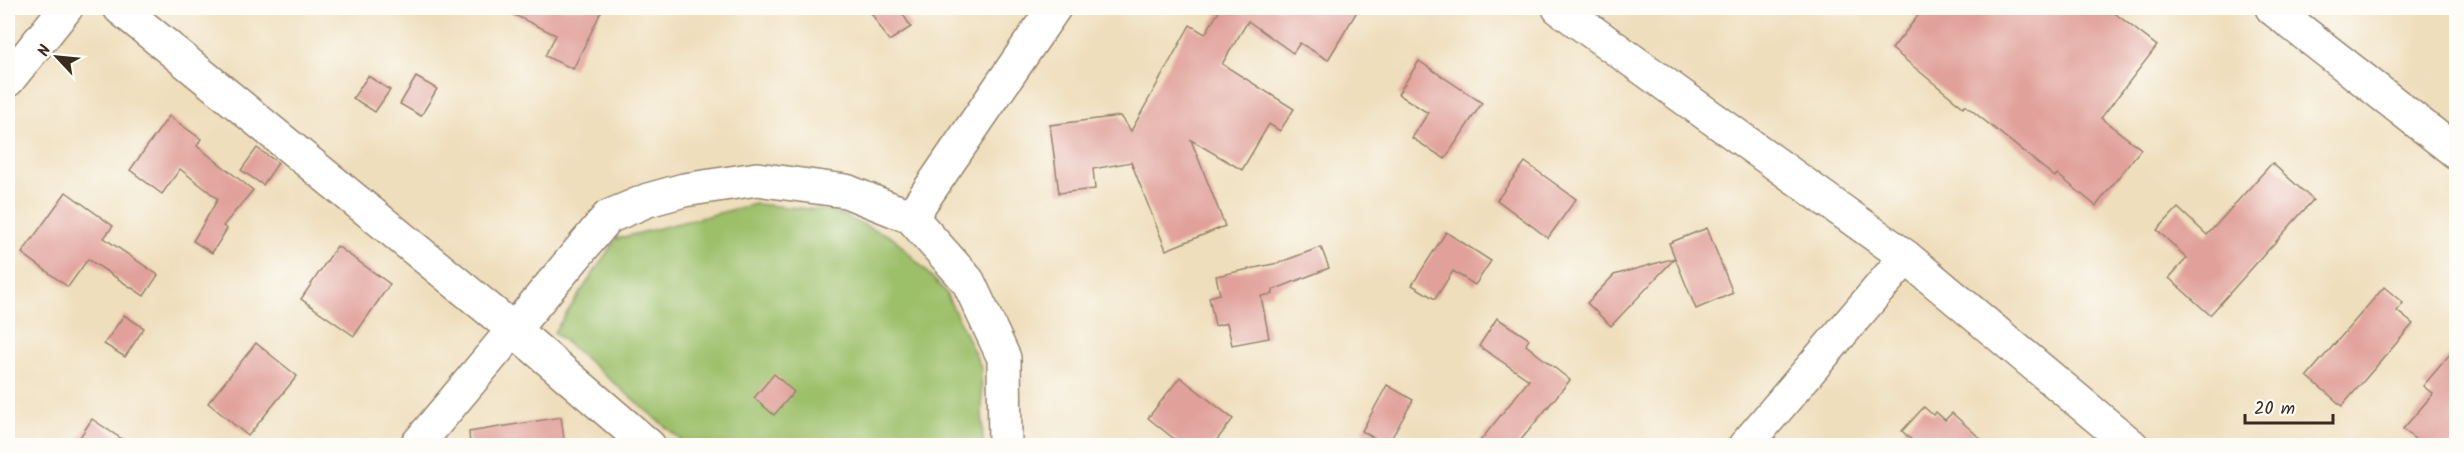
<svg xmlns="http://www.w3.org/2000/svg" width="2464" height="453" font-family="Kalam,sans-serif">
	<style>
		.green { fill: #9cbf69; stroke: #6c7444; stroke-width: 1.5 }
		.building { fill: #e1a09a }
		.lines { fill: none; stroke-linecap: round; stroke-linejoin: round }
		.minor-casing { stroke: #95846d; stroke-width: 36 }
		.tertiary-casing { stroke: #95846d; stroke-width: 36 }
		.minor { stroke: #fff; stroke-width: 33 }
		.tertiary { stroke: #fff; stroke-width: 33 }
	</style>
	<rect width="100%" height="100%" fill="#fdfcf7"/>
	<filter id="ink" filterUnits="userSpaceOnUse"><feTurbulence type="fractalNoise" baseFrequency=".0167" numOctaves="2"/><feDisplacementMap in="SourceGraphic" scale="12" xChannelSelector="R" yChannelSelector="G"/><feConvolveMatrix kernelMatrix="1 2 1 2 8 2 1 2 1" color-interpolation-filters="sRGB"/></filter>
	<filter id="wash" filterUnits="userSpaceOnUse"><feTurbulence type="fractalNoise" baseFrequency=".008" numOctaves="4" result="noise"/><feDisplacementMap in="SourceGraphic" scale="24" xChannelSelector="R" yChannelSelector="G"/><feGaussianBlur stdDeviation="1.35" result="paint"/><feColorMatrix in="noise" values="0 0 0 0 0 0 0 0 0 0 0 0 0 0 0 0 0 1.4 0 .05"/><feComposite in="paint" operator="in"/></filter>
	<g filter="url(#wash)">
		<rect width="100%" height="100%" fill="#efdebc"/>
		<path class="green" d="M755,204L832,211L894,238L945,291L981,367L983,441L981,446L687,445L554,332L616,239Z"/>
		<g id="blocks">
			<g class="building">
				<path d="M500,8H603L573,69L545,56L556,35Z"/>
				<path d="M868,8H899L911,27L889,41Z"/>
				<path d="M1221,8H1359L1328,60L1300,43L1293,53L1248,21L1222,64L1294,109L1280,131L1269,124L1242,170L1191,140L1225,226L1166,250L1131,162L1093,169L1095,189L1059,193L1050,125L1120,116L1131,131L1190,25L1205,34Z"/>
				<path d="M1924,8H2108L2157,46L2101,118L2141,149L2096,206L2057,174L2055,177L1965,105L1963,107L1892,49Z"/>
				<path d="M1419,61L1482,103L1445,159L1412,138L1428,113L1398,94Z"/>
				<path d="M368,76L390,90L375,112L353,98Z"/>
				<path d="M416,77L437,89L421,116L400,104Z"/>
				<path d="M169,116L201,139L197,146L253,190L223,226L227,229L212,253L193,241L218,199L180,169L162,194L130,170Z"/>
				<path d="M257,148L278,163L263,185L241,170Z"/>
				<path d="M1525,162L1576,199L1548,238L1497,200Z"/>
				<path d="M2272,163L2313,200L2210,315L2169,278L2187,258L2157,230L2178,208L2207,235Z"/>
				<path d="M66,192L113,226L104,238L158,275L144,296L88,259L68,287L22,253Z"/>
				<path d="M1707,228L1733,293L1696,309L1675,258L1611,326L1587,303L1614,275L1675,258L1669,243Z"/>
				<path d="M1446,232L1491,261L1475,285L1453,271L1435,299L1412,285Z"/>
				<path d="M337,246L390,284L354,336L301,299Z"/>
				<path d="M1321,247L1329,268L1273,290V294L1261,296L1269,338L1232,345L1227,323L1215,326L1209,297L1220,294L1216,276L1278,263Z"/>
				<path d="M2384,287L2403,303L2397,311L2413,324L2342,406L2307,376Z"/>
				<path d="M124,315L144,328L125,357L104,344Z"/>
				<path d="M1497,318L1529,339L1526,345L1570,380L1516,446H1476L1529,380L1479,346Z"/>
				<path d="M256,343L297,376L248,436L208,403Z"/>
				<path d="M2457,346V446H2423L2403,429L2433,394L2423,386Z"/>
				<path d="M774,374L794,392L774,415L754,398Z"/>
				<path d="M1180,377L1233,419L1212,446H1183L1148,418Z"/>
				<path d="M1387,385L1413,400L1387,446L1362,431Z"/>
				<path d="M1924,407L1933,415L1936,412L1945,420L1952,413L1989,446H1918L1902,431Z"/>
				<path d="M561,417L565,446H470L469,432Z"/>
				<path d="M92,419L132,446H74Z"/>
			</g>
		</g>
	</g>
	<g filter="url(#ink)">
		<use href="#blocks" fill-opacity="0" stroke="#95846d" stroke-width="1.5"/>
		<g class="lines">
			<g class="minor-casing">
				<g id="minor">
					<path d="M120,8L513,329L649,446"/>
					<path d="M2272,8L2456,152"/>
					<path d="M8,80L66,8"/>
					<path d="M911,217L1054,8"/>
					<path d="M416,446L608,217L648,200L684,190L757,179L846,191L911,217L968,281L1004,358L1005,446"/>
					<path d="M1745,446L1906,257"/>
				</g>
			</g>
			<g class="tertiary-casing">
				<path id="tertiary" d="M1559,8L1906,257L2132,446"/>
			</g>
			<use href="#minor" class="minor"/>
			<use href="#tertiary" class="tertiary"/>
		</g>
	</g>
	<rect width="2464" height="453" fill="none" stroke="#fdfcf7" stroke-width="30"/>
	<g transform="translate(57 57) rotate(296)" stroke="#fdfcf7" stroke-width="4.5" paint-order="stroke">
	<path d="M0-4.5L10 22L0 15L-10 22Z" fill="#3b2a1e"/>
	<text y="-9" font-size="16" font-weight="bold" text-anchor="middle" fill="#3b2a1e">N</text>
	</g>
	<path d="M2245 414v9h88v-9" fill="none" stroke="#3b2a1e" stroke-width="3"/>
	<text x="2254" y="414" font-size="18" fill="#3b2a1e" stroke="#fdfcf7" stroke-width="4.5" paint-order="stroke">20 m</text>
</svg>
